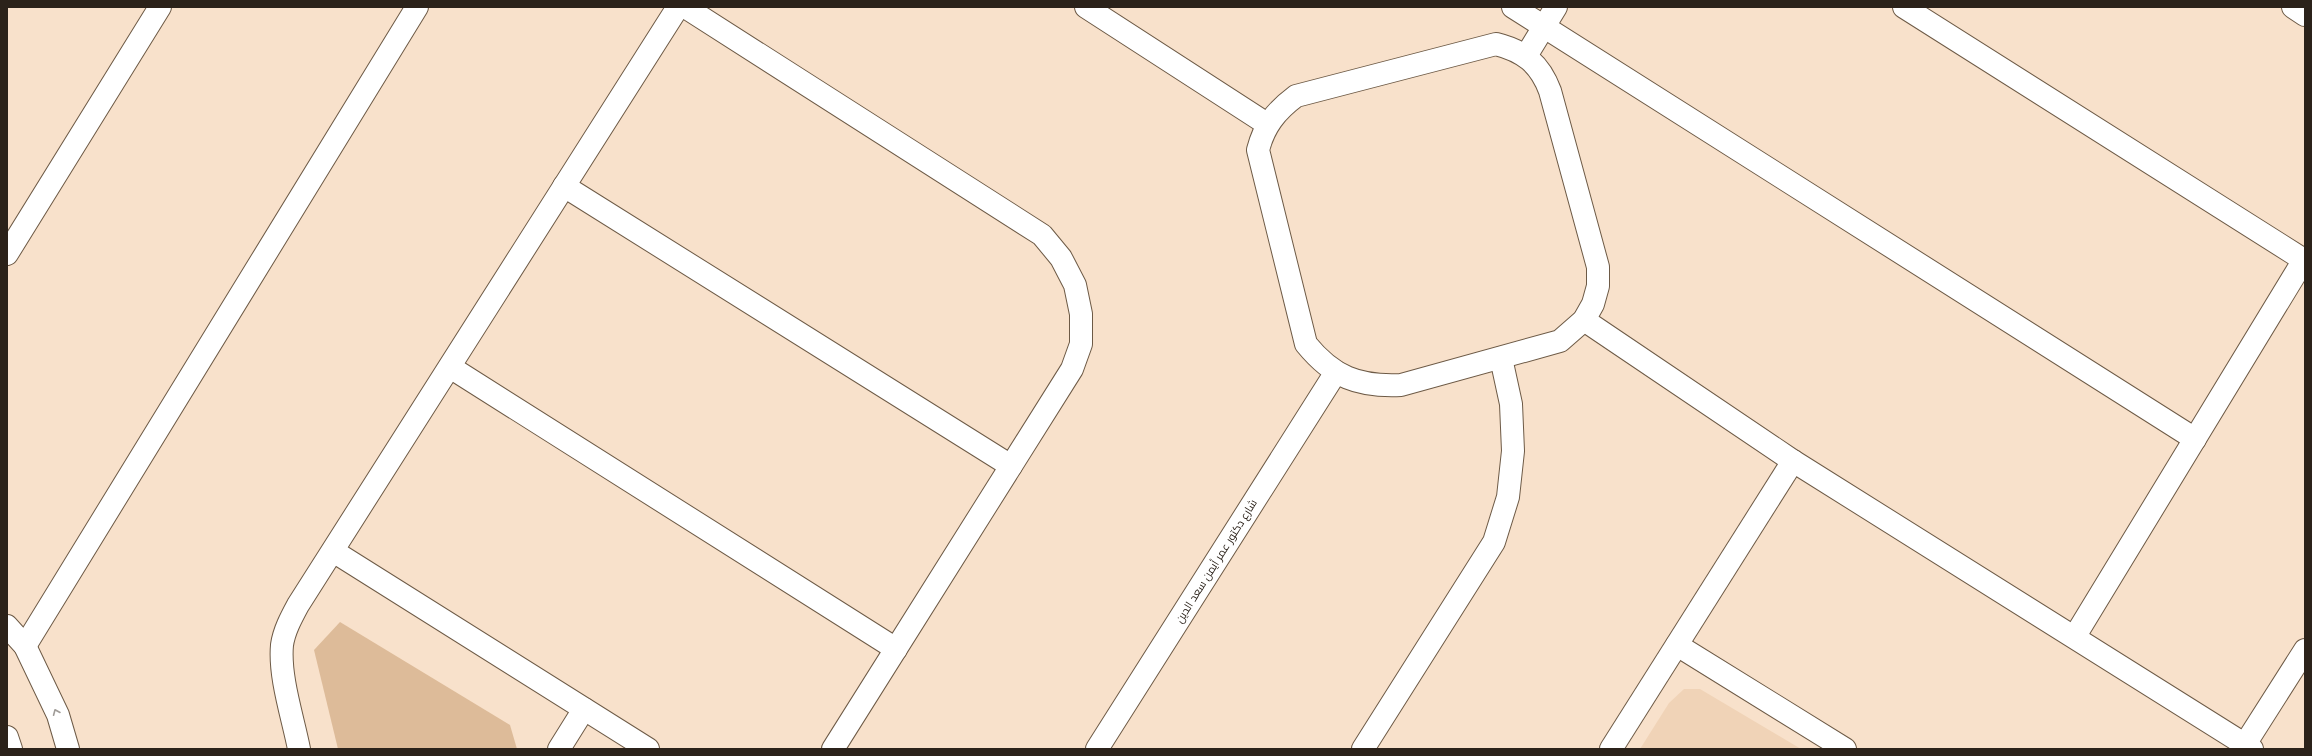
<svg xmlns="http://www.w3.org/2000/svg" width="2312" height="756" font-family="'PT Sans',Cairo,sans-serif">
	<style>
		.built { fill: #f0d3b7 }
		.green { fill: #db9 }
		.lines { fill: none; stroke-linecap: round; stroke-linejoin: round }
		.minor-casing { stroke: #6d5a46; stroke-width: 24 }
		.minor { stroke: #fff; stroke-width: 22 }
		.oneway { stroke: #a09c98 }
		.labels { text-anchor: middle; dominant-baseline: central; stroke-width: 4; stroke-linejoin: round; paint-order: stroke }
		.street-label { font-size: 11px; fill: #2b221a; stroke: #fff }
	</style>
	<rect width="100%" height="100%" fill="#f8e1cb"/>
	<path class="built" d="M1684,689H1700L1801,749H1640L1669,703Z"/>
	<path class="green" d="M340,622L510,725L517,749H338L314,650Z"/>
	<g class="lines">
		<g class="minor-casing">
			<g id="minor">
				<path d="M685,7L1042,235L1061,258L1075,285L1081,314V344L1072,369L833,749"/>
				<path d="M1086,7L1267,124"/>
				<path d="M1513,7L2195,439"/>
				<path d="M1904,7L2304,260"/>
				<path d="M2293,7L2305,15"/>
				<path d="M1496,44C1524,51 1540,64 1550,91L1598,267V286L1593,304L1584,320L1560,341L1401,385C1358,387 1333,377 1306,344L1258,150C1264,126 1276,111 1296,96Z"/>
				<path d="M1526,56L1556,7"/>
				<path d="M564,186L1011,466"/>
				<path d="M7,254L160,7"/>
				<path d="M1584,320L1793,461L2252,749"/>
				<path d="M450,367L896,649"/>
				<path d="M333,551L648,749"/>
				<path d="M7,626L25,646L58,715L68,749"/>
				<path d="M2075,636L2305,258"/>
				<path d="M1677,645L1845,749"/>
				<path d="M25,646L417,7"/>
				<path d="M7,737L11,749"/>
				<path d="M299,749C293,718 279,677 282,645C284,631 291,618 298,605L678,7"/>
				<path d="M559,749L584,709"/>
				<path d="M1097,749L1336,372"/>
				<path d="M1363,749L1494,542L1508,497L1513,451L1511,404L1501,358"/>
				<path d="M1611,749L1793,461"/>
				<path d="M2242,749L2305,650"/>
			</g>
		</g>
		<use href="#minor" class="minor"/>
	</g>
	<defs><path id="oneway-chevron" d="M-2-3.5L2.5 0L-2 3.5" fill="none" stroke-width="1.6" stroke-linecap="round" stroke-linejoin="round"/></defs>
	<use class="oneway" href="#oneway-chevron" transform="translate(56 712) rotate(-113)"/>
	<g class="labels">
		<g class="street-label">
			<text transform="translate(1216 561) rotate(-58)">شارع دكتور عمر أيمن سعد الدين</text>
		</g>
	</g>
	<rect width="2312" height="756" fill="none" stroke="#2b221a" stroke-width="16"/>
</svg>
